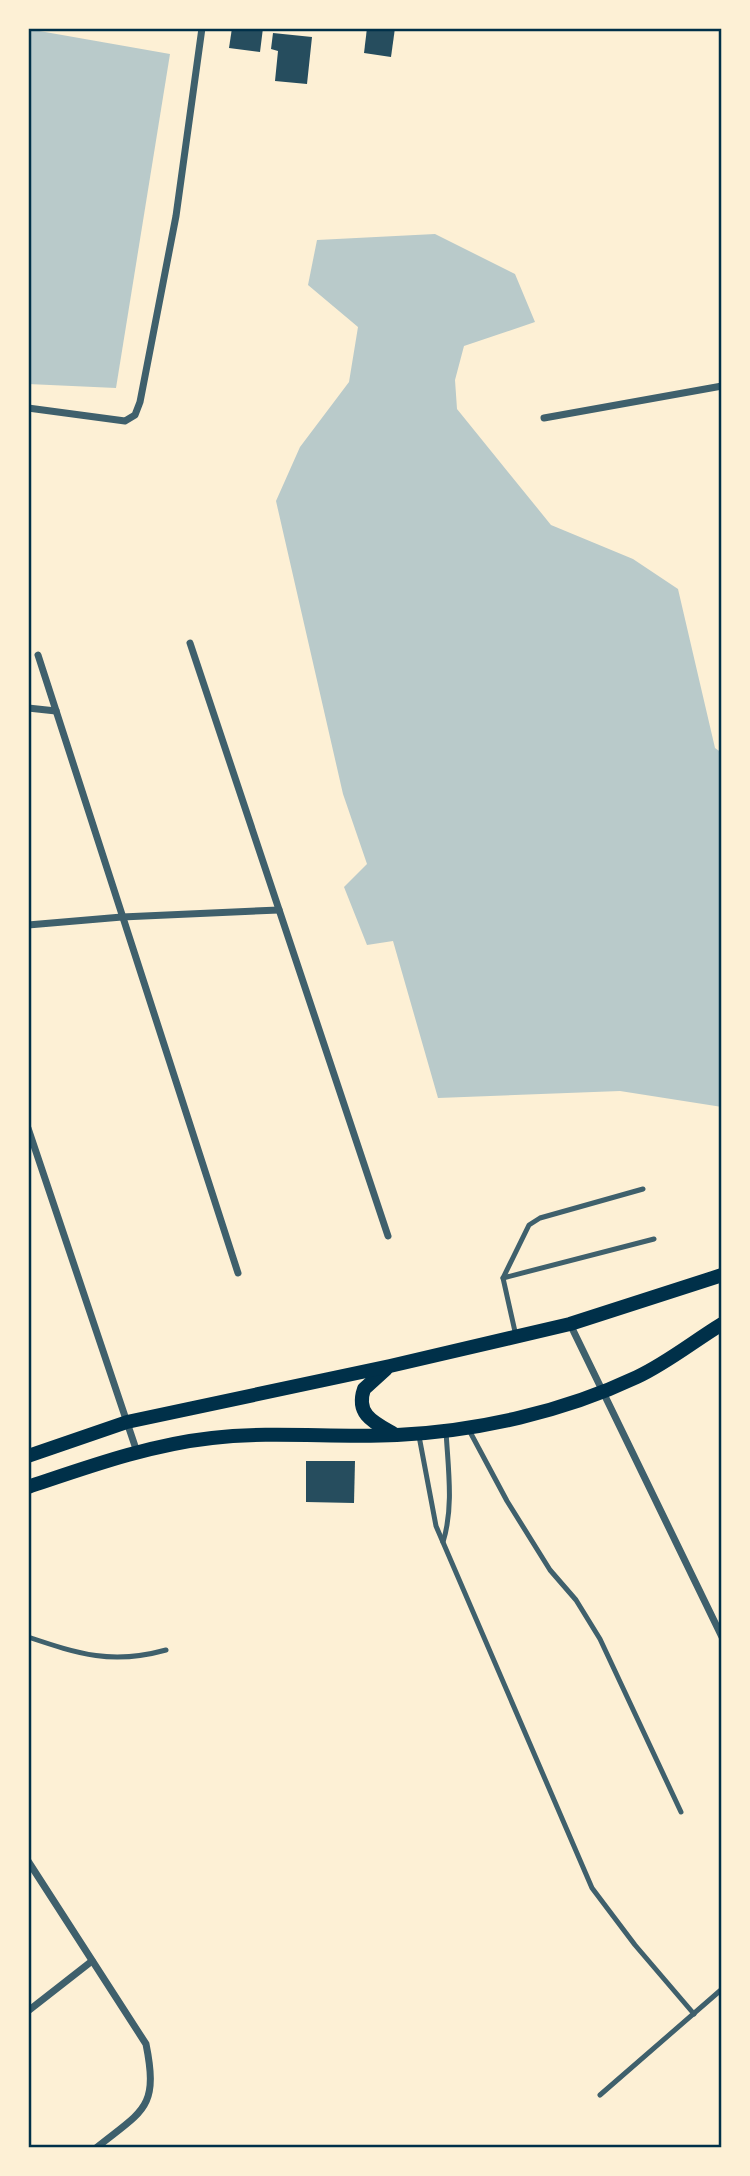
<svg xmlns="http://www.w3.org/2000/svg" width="750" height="2176" font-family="Montserrat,sans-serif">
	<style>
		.green { fill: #b9caca }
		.building { fill: #264d5e }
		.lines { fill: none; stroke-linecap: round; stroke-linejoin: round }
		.service { stroke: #3f606c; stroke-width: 5 }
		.minor { stroke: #3f606c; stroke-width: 7 }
		.secondary { stroke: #003049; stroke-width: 14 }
		.neatline { fill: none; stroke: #003049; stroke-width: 2.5 }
	</style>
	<rect width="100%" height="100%" fill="#fdf0d5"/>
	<g class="green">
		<path d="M28,29L170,54L116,388L28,384Z"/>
		<path d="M435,234L515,274L535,322L464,346L455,380L457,409L551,525L633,559L678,589L715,748L722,753V1107L620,1091L438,1098L393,941L367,945L344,887L367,864L343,794L276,501L300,447L349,382L358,327L308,285L317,240Z"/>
	</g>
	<g class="building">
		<path d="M232,28H263L260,52L229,48Z"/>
		<path d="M367,28H395L391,57L364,53Z"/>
		<path d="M273,33L312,37L307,84L275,81L278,51L271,49Z"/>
		<path d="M306,1461H355L354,1503L306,1502Z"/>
	</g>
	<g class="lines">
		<g class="service">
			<path d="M503,1278L654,1239"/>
			<path d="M516,1336L503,1278L529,1225L540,1218L643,1189"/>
			<path d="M469,1430L507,1501L550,1570L576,1600L600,1639L681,1812"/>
			<path d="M419,1436L436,1526L592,1888L635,1945L694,2014"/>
			<path d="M443,1542C454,1507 448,1468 446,1431"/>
			<path d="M28,1637C79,1654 112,1665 166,1650"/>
			<path d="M600,2095L722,1989"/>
		</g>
		<g class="minor">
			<path d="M28,408L125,421L135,415L140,402L176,216L202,28"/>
			<path d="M544,418L722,386"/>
			<path d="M190,643L388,1236"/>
			<path d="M38,655L238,1273"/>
			<path d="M28,708L56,711"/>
			<path d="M28,925L122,917L279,910"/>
			<path d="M28,1128L137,1452"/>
			<path d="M570,1324L722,1637"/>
			<path d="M28,1861L146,2044C159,2109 143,2110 96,2148"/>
			<path d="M28,2011L92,1961"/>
		</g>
		<g class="secondary">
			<path d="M386,1369L364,1389C355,1415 375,1423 394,1434"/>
			<path d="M28,1456L127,1422L390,1366L570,1324L722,1275"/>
			<path d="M28,1487C88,1467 148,1445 212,1438C273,1431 335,1438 397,1435C478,1431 563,1412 637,1377C667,1363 694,1341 722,1324"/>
		</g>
	</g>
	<rect width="750" height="2176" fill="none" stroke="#fdf0d5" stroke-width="60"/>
	<rect x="30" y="30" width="690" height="2116" class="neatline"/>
</svg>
